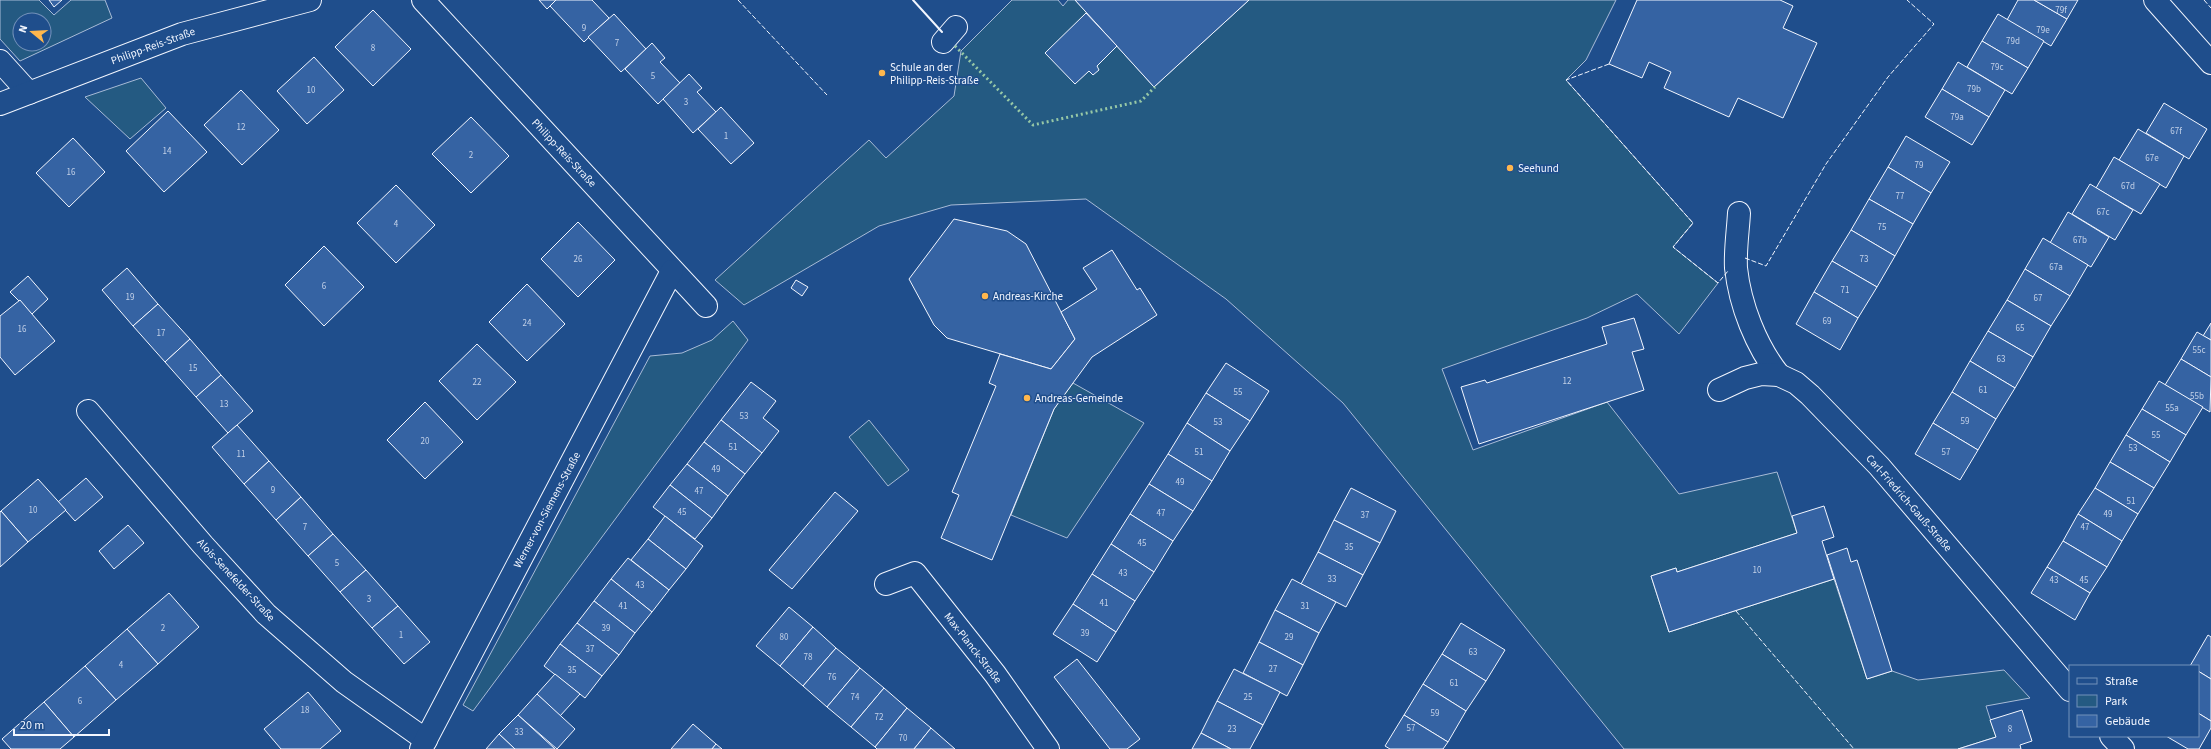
<svg xmlns="http://www.w3.org/2000/svg" width="2211" height="749" font-family="'Source Sans 3',sans-serif">
	<style>
		.green { fill: #245a82; stroke: #a8bbd7; fill-rule: evenodd }
		.building { fill: #3563a3; stroke: #f2f6ff }
		.lines { fill: none; stroke-linecap: round; stroke-linejoin: round }
		.minor-casing { stroke: #f2f6ff; stroke-width: 24 }
		.minor { stroke: #1f4e8c; stroke-width: 22 }
		.hedge { stroke: #97c8a6; stroke-width: 3; stroke-dasharray: 2 3; stroke-linecap: butt }
		.fence { stroke: #f2f6ff; stroke-width: 1; stroke-dasharray: 5 2; stroke-linecap: butt }
		.wall { stroke: #f2f6ff; stroke-width: 2 }
		.poi-dot { fill: #ffb74d; stroke: #1f4e8c; stroke-width: 1.5 }
		.labels { text-anchor: middle; dominant-baseline: central; stroke-width: 3; stroke-linejoin: round; paint-order: stroke }
		.number-label { font-size: 9px; fill: #c3d1e8 }
		.street-label { font-size: 11px; fill: #f2f6ff; stroke: #1f4e8c }
		.poi-label { font-size: 11px; fill: #f2f6ff; stroke: #1f4e8c; text-anchor: start }
	</style>
	<rect width="100%" height="100%" fill="#1f4e8c"/>
	<g class="green">
		<path d="M0,0H39L54,15L71,0H105L112,18L20,61L0,39ZM20,20H44V44H20Z"/>
		<path d="M1012,0H1058L1063,6L1068,0H1075L1154,87L1249,0H1616L1586,60L1566,80L1693,223L1673,247L1718,283L1679,334L1637,294L1587,318L1442,369L1473,450L1607,402L1679,494L1777,472L1797,533L1677,572L1676,568L1651,576L1669,632L1834,579L1867,679L1892,671L1918,680L2004,670L2030,698L1986,706L1996,737L1958,749H1624L1343,403L1226,299L1086,199L951,205L879,226L744,305L715,280L869,140L886,158L954,96L961,51Z"/>
		<path d="M141,78L166,108L130,139L85,97Z"/>
		<path d="M733,321L748,340L473,711L463,705L650,356L682,353L712,340Z"/>
		<path d="M1073,383L1144,423L1067,538L1011,515L1054,409Z"/>
		<path d="M869,420L909,470L888,486L849,437Z"/>
	</g>
	<g class="building">
		<path d="M49,0H62L54,7Z"/>
		<path d="M539,0H556L547,9Z"/>
		<path d="M556,0H592L609,18L584,42L550,6Z"/>
		<path d="M1075,0H1249L1154,87Z"/>
		<path d="M1637,0H1780L1793,6L1783,28L1817,43L1783,118L1738,98L1729,117L1664,88L1671,72L1649,62L1642,78L1609,64Z"/>
		<path d="M2018,0H2034L2067,19L2051,46L2007,20Z"/>
		<path d="M2034,0H2078L2067,19Z"/>
		<path d="M373,10L411,49L373,86L335,47Z"/>
		<path d="M1086,13L1117,46L1097,66L1099,70L1093,75L1089,71L1075,84L1045,53Z"/>
		<path d="M614,14L646,49L621,72L588,37Z"/>
		<path d="M1998,14L2044,41L2028,68L1982,41Z"/>
		<path d="M1982,41L2028,68L2012,94L1967,67Z"/>
		<path d="M652,43L665,58L660,62L680,83L658,104L625,69Z"/>
		<path d="M314,57L344,90L307,124L277,91Z"/>
		<path d="M1958,62L2005,90L1989,117L1942,89Z"/>
		<path d="M689,74L702,88L697,92L716,112L693,133L663,99Z"/>
		<path d="M1942,89L1989,117L1972,145L1925,117Z"/>
		<path d="M241,90L279,130L242,165L204,125Z"/>
		<path d="M2164,103L2207,129L2189,159L2146,133Z"/>
		<path d="M721,107L754,143L731,164L698,129Z"/>
		<path d="M168,111L207,152L164,192L126,151Z"/>
		<path d="M471,117L509,156L471,193L432,154Z"/>
		<path d="M2138,129L2184,156L2166,188L2119,160Z"/>
		<path d="M1906,136L1950,162L1931,193L1888,167Z"/>
		<path d="M73,138L105,172L69,207L36,173Z"/>
		<path d="M2114,157L2160,184L2141,214L2096,188Z"/>
		<path d="M1888,167L1931,193L1913,224L1869,199Z"/>
		<path d="M2090,184L2133,210L2115,240L2072,214Z"/>
		<path d="M396,185L435,225L396,263L357,223Z"/>
		<path d="M1869,199L1913,224L1895,256L1851,230Z"/>
		<path d="M2068,212L2109,237L2091,267L2050,243Z"/>
		<path d="M954,219L1007,231L1026,244L1075,339L1051,369L947,338L934,325L909,279Z"/>
		<path d="M578,222L615,260L578,297L541,259Z"/>
		<path d="M1851,230L1895,256L1877,287L1832,261Z"/>
		<path d="M2043,238L2088,265L2070,296L2025,269Z"/>
		<path d="M324,246L364,287L324,326L285,285Z"/>
		<path d="M1112,250L1137,290L1140,288L1157,315L1092,357L1054,409L992,560L941,538L959,495L952,492L996,386L989,383L1000,354L1051,369L1075,339L1061,312L1097,289L1083,268Z"/>
		<path d="M1832,261L1877,287L1858,318L1814,292Z"/>
		<path d="M127,268L158,304L133,326L102,290Z"/>
		<path d="M2025,269L2070,296L2051,326L2007,300Z"/>
		<path d="M28,276L48,299L32,314L10,292Z"/>
		<path d="M796,280L808,287L802,296L791,288Z"/>
		<path d="M527,284L565,324L527,361L489,322Z"/>
		<path d="M1814,292L1858,318L1840,350L1796,324Z"/>
		<path d="M20,300L55,341L15,375L0,357V316Z"/>
		<path d="M2007,300L2051,326L2033,357L1988,331Z"/>
		<path d="M158,304L190,339L165,362L133,326Z"/>
		<path d="M1634,318L1644,349L1632,352L1644,390L1479,444L1461,387L1485,380L1487,383L1607,344L1602,327Z"/>
		<path d="M2211,323V340L2203,336Z"/>
		<path d="M1988,331L2033,357L2015,388L1970,361Z"/>
		<path d="M2197,332L2211,340V377L2181,359Z"/>
		<path d="M190,339L221,375L196,397L165,362Z"/>
		<path d="M477,344L516,382L477,420L439,381Z"/>
		<path d="M2181,359L2211,377L2210,412L2165,385Z"/>
		<path d="M1970,361L2015,388L1996,419L1952,392Z"/>
		<path d="M1226,363L1269,391L1250,421L1206,393Z"/>
		<path d="M221,375L253,411L228,433L196,397Z"/>
		<path d="M2159,381L2203,407L2186,435L2142,409Z"/>
		<path d="M751,382L776,401L763,418L779,431L762,453L721,420Z"/>
		<path d="M1952,392L1996,419L1978,450L1933,423Z"/>
		<path d="M1206,393L1250,421L1230,451L1187,423Z"/>
		<path d="M425,402L463,442L425,479L387,440Z"/>
		<path d="M2142,409L2186,435L2170,462L2126,435Z"/>
		<path d="M721,420L762,453L745,474L704,442Z"/>
		<path d="M1187,423L1230,451L1212,481L1168,454Z"/>
		<path d="M1933,423L1978,450L1960,480L1915,454Z"/>
		<path d="M237,425L269,461L244,484L212,447Z"/>
		<path d="M2126,435L2170,462L2154,488L2110,462Z"/>
		<path d="M704,442L745,474L728,496L687,464Z"/>
		<path d="M1168,454L1212,481L1193,511L1149,484Z"/>
		<path d="M269,461L301,497L276,520L244,484Z"/>
		<path d="M2110,462L2154,488L2138,514L2095,488Z"/>
		<path d="M687,464L728,496L712,518L670,485Z"/>
		<path d="M86,478L103,497L75,521L58,502Z"/>
		<path d="M38,479L66,510L28,542L1,511Z"/>
		<path d="M1149,484L1193,511L1173,541L1130,514Z"/>
		<path d="M670,485L712,518L695,539L653,507Z"/>
		<path d="M1351,488L1396,511L1380,543L1334,520Z"/>
		<path d="M2095,488L2138,514L2122,541L2078,514Z"/>
		<path d="M835,492L858,511L792,589L769,570Z"/>
		<path d="M301,497L333,534L308,556L276,520Z"/>
		<path d="M1824,506L1834,537L1822,541L1834,579L1669,632L1651,576L1676,568L1677,572L1797,533L1792,516Z"/>
		<path d="M1,511L28,542L0,567V512Z"/>
		<path d="M1130,514L1173,541L1154,572L1111,544Z"/>
		<path d="M2078,514L2122,541L2107,567L2063,541Z"/>
		<path d="M665,516L703,546L686,569L648,539Z"/>
		<path d="M1334,520L1380,543L1363,575L1318,552Z"/>
		<path d="M128,525L144,543L114,569L99,551Z"/>
		<path d="M333,534L366,570L340,592L308,556Z"/>
		<path d="M648,539L686,569L669,590L631,560Z"/>
		<path d="M2063,541L2107,567L2090,593L2047,567Z"/>
		<path d="M1111,544L1154,572L1135,601L1092,574Z"/>
		<path d="M1847,548L1851,562L1857,560L1892,671L1867,679L1827,555Z"/>
		<path d="M1318,552L1363,575L1346,607L1301,584Z"/>
		<path d="M628,558L669,590L652,612L611,579Z"/>
		<path d="M2047,567L2090,593L2075,620L2031,593Z"/>
		<path d="M366,570L398,606L372,628L340,592Z"/>
		<path d="M1092,574L1135,601L1116,632L1073,604Z"/>
		<path d="M611,579L652,612L635,633L594,601Z"/>
		<path d="M1292,579L1336,602L1319,633L1275,610Z"/>
		<path d="M169,593L199,627L158,664L127,629Z"/>
		<path d="M594,601L635,633L619,655L577,623Z"/>
		<path d="M1073,604L1116,632L1097,662L1053,634Z"/>
		<path d="M398,606L430,642L404,664L372,628Z"/>
		<path d="M789,607L813,627L780,666L756,646Z"/>
		<path d="M1275,610L1319,633L1303,665L1259,642Z"/>
		<path d="M577,623L619,655L602,676L560,644Z"/>
		<path d="M1461,623L1505,650L1486,681L1442,654Z"/>
		<path d="M813,627L836,648L803,686L780,666Z"/>
		<path d="M127,629L158,664L116,700L85,666Z"/>
		<path d="M2208,635L2211,637V679L2198,671V666H2190Z"/>
		<path d="M1259,642L1303,665L1287,696L1243,673Z"/>
		<path d="M560,644L602,676L585,698L544,666Z"/>
		<path d="M836,648L860,668L827,707L803,686Z"/>
		<path d="M1442,654L1486,681L1466,711L1423,684Z"/>
		<path d="M1077,659L1140,739L1127,749H1110L1054,677Z"/>
		<path d="M85,666L116,700L74,737L44,702Z"/>
		<path d="M860,668L884,688L851,727L827,707Z"/>
		<path d="M1234,669L1280,692L1263,725L1217,701Z"/>
		<path d="M2198,671L2211,679V721L2198,713Z"/>
		<path d="M555,674L580,694L560,716L537,694Z"/>
		<path d="M1423,684L1466,711L1448,742L1404,715Z"/>
		<path d="M884,688L907,708L875,747L851,727Z"/>
		<path d="M308,692L341,731L320,749H281L264,729Z"/>
		<path d="M537,694L575,729L557,749L518,715Z"/>
		<path d="M1217,701L1263,725L1250,749H1231L1201,733Z"/>
		<path d="M44,702L74,737L60,749H11L2,739Z"/>
		<path d="M907,708L931,728L914,749H877L875,747Z"/>
		<path d="M2022,710L2032,741L2020,745L2021,749H1958L1996,737L1990,720Z"/>
		<path d="M2198,713L2211,721V728L2199,749H2188L2166,736H2198Z"/>
		<path d="M518,715L555,749H515L499,734Z"/>
		<path d="M1404,715L1448,742L1443,749H1390L1385,746Z"/>
		<path d="M693,724L716,744L712,749H671Z"/>
		<path d="M931,728L955,749H914Z"/>
		<path d="M1201,733L1231,749H1192Z"/>
		<path d="M499,734L515,749H486Z"/>
		<path d="M716,744L722,749H712Z"/>
	</g>
	<g class="lines">
		<g class="minor-casing">
			<g id="minor">
				<path d="M423,0L706,306"/>
				<path d="M2155,0L2211,63"/>
				<path d="M943,42L956,27"/>
				<path d="M0,61L29,93"/>
				<path d="M0,104L182,34L310,0"/>
				<path d="M1739,213C1738,231 1735,250 1736,268C1740,305 1756,346 1779,375"/>
				<path d="M1719,390L1745,378L1761,374L1779,375L1796,383L1810,395L1879,466L2070,690"/>
				<path d="M88,411L203,545L266,614L344,682L426,740"/>
				<path d="M886,584L915,573L995,674L1048,749"/>
				<path d="M2111,736L2123,749"/>
				<path d="M421,749L672,271"/>
			</g>
		</g>
		<use href="#minor" class="minor"/>
		<path class="hedge" d="M955,46L1033,125L1141,101L1155,87"/>
		<g class="fence">
			<path d="M738,0L827,95"/>
			<path d="M2204,0L2211,8"/>
			<path d="M1609,64L1566,80L1693,223L1673,247L1718,283L1728,271"/>
			<path d="M1745,258L1766,266L1826,164L1888,77L1934,24L1907,0"/>
			<path d="M1736,611L1854,749"/>
		</g>
		<path class="wall" d="M913,0L942,32"/>
	</g>
	<g class="poi-dot">
		<circle cx="882" cy="73" r="4"/>
		<circle cx="1510" cy="168" r="4"/>
		<circle cx="985" cy="296" r="4"/>
		<circle cx="1027" cy="398" r="4"/>
	</g>
	<g class="labels">
		<g class="number-label">
			<text x="2061" y="10">79f</text>
			<text x="584" y="28">9</text>
			<text x="2043" y="30">79e</text>
			<text x="2013" y="41">79d</text>
			<text x="617" y="43">7</text>
			<text x="373" y="48">8</text>
			<text x="1997" y="67">79c</text>
			<text x="653" y="76">5</text>
			<text x="1974" y="89">79b</text>
			<text x="311" y="90">10</text>
			<text x="686" y="102">3</text>
			<text x="1957" y="117">79a</text>
			<text x="241" y="127">12</text>
			<text x="2176" y="131">67f</text>
			<text x="726" y="136">1</text>
			<text x="167" y="151">14</text>
			<text x="471" y="155">2</text>
			<text x="2152" y="158">67e</text>
			<text x="1919" y="165">79</text>
			<text x="71" y="172">16</text>
			<text x="2128" y="186">67d</text>
			<text x="1900" y="196">77</text>
			<text x="2103" y="212">67c</text>
			<text x="396" y="224">4</text>
			<text x="1882" y="227">75</text>
			<text x="2080" y="240">67b</text>
			<text x="578" y="259">26</text>
			<text x="1864" y="259">73</text>
			<text x="2056" y="267">67a</text>
			<text x="324" y="286">6</text>
			<text x="1845" y="290">71</text>
			<text x="130" y="297">19</text>
			<text x="2038" y="298">67</text>
			<text x="1827" y="321">69</text>
			<text x="527" y="323">24</text>
			<text x="2020" y="328">65</text>
			<text x="22" y="329">16</text>
			<text x="161" y="333">17</text>
			<text x="2199" y="350">55c</text>
			<text x="2001" y="359">63</text>
			<text x="193" y="368">15</text>
			<text x="1567" y="381">12</text>
			<text x="477" y="382">22</text>
			<text x="1983" y="390">61</text>
			<text x="1238" y="392">55</text>
			<text x="2197" y="396">55b</text>
			<text x="224" y="404">13</text>
			<text x="2172" y="408">55a</text>
			<text x="744" y="416">53</text>
			<text x="1965" y="421">59</text>
			<text x="1218" y="422">53</text>
			<text x="2156" y="435">55</text>
			<text x="425" y="441">20</text>
			<text x="733" y="447">51</text>
			<text x="2133" y="448">53</text>
			<text x="1199" y="452">51</text>
			<text x="1946" y="452">57</text>
			<text x="241" y="454">11</text>
			<text x="716" y="469">49</text>
			<text x="1180" y="482">49</text>
			<text x="273" y="490">9</text>
			<text x="699" y="491">47</text>
			<text x="2131" y="501">51</text>
			<text x="33" y="510">10</text>
			<text x="682" y="512">45</text>
			<text x="1161" y="513">47</text>
			<text x="2108" y="514">49</text>
			<text x="1365" y="515">37</text>
			<text x="305" y="527">7</text>
			<text x="2085" y="527">47</text>
			<text x="1142" y="543">45</text>
			<text x="1349" y="547">35</text>
			<text x="337" y="563">5</text>
			<text x="1757" y="570">10</text>
			<text x="1123" y="573">43</text>
			<text x="1332" y="579">33</text>
			<text x="2054" y="580">43</text>
			<text x="2084" y="580">45</text>
			<text x="640" y="585">43</text>
			<text x="369" y="599">3</text>
			<text x="1104" y="603">41</text>
			<text x="623" y="606">41</text>
			<text x="1305" y="606">31</text>
			<text x="163" y="628">2</text>
			<text x="606" y="628">39</text>
			<text x="1085" y="633">39</text>
			<text x="401" y="635">1</text>
			<text x="784" y="637">80</text>
			<text x="1289" y="637">29</text>
			<text x="590" y="649">37</text>
			<text x="1473" y="652">63</text>
			<text x="808" y="657">78</text>
			<text x="121" y="665">4</text>
			<text x="1273" y="669">27</text>
			<text x="572" y="670">35</text>
			<text x="832" y="677">76</text>
			<text x="1454" y="683">61</text>
			<text x="855" y="697">74</text>
			<text x="1248" y="697">25</text>
			<text x="80" y="701">6</text>
			<text x="305" y="710">18</text>
			<text x="1435" y="713">59</text>
			<text x="879" y="717">72</text>
			<text x="1411" y="728">57</text>
			<text x="1232" y="729">23</text>
			<text x="2010" y="729">8</text>
			<text x="519" y="732">33</text>
			<text x="903" y="738">70</text>
		</g>
		<g class="street-label">
			<text transform="translate(153 46) rotate(-20)">Philipp-Reis-Straße</text>
			<text transform="translate(564 153) rotate(47)">Philipp-Reis-Straße</text>
			<text transform="translate(1909 503) rotate(49)">Carl-Friedrich-Gauß-Straße</text>
			<text transform="translate(547 510) rotate(-62)">Werner-von-Siemens-Straße</text>
			<text transform="translate(236 580) rotate(47)">Alois-Senefelder-Straße</text>
			<text transform="translate(973 648) rotate(52)">Max-Planck-Straße</text>
		</g>
		<g class="poi-label">
			<text x="890" y="67">Schule an der<tspan x="890" dy="13">Philipp-Reis-Straße</tspan></text>
			<text x="1518" y="168">Seehund</text>
			<text x="993" y="296">Andreas-Kirche</text>
			<text x="1035" y="398">Andreas-Gemeinde</text>
		</g>
	</g>
	<rect x="2069" y="665" width="130" height="72" fill="#1f4e8c" stroke="#7391ba"/>
	<rect x="2077" y="678" width="20" height="6" fill="#1f4e8c" stroke="#7391ba"/>
	<text x="2105" y="685" font-size="12" fill="#f2f6ff">Straße</text>
	<rect x="2077" y="695" width="20" height="12" fill="#245a82" stroke="#7391ba"/>
	<text x="2105" y="705" font-size="12" fill="#f2f6ff">Park</text>
	<rect x="2077" y="715" width="20" height="12" fill="#3563a3" stroke="#7391ba"/>
	<text x="2105" y="725" font-size="12" fill="#f2f6ff">Gebäude</text>
	<g transform="translate(32 32) rotate(288)"><circle r="19" fill="#1f4e8c" stroke="#7391ba"/>
	<path d="M0-3L7 15L0 10L-7 15Z" fill="#ffb74d"/>
	<text y="-6" font-size="11" font-weight="bold" text-anchor="middle" fill="#f2f6ff">N</text>
	</g>
	<path d="M14 729v6h95v-6" fill="none" stroke="#f2f6ff" stroke-width="2"/>
	<text x="20" y="729" font-size="12" fill="#f2f6ff" stroke="#1f4e8c" stroke-width="3" paint-order="stroke">20 m</text>
</svg>
